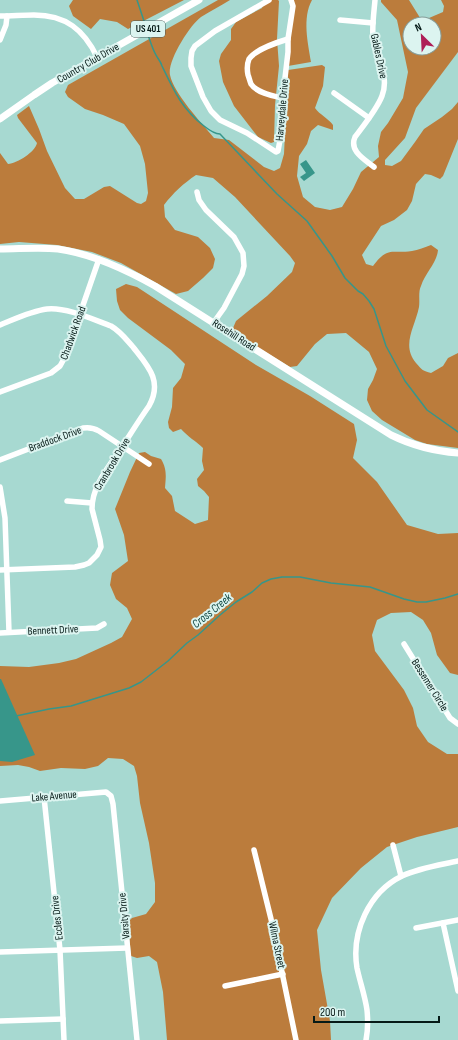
<svg xmlns="http://www.w3.org/2000/svg" width="458" height="1040" font-family="'Sofia Sans Condensed',sans-serif">
	<style>
		.forest { fill: #bb7c3c; fill-rule: evenodd }
		.water { fill: #37968a }
		.lines { fill: none; stroke-linecap: round; stroke-linejoin: round }
		.stream { stroke: #37968a; stroke-width: 1.5 }
		.minor { stroke: #fff; stroke-width: 5.5 }
		.major { stroke: #fff; stroke-width: 7 }
		.labels { text-anchor: middle; dominant-baseline: central; stroke-width: 4; stroke-linejoin: round; paint-order: stroke }
		.shield { fill: #dcf4f0; stroke: #465b58; stroke-width: 1 }
		.shield-label { font-size: 10px; font-weight: bold; fill: #061a17 }
		.street-label { font-size: 11px; fill: #061a17; stroke: #dcf4f0 }
		.water-label { font-size: 12px; font-style: italic; fill: #104741; stroke: #dcf4f0 }
	</style>
	<rect width="100%" height="100%" fill="#a7d9d1"/>
	<g class="forest">
		<path d="M73,0H184L128,29L117,22L100,19L91,29L73,16L69,6Z"/>
		<path d="M218,0H230C221,6 210,11 201,17C190,25 167,61 170,75C174,94 201,122 214,138L229,140L264,167L274,171L280,168L284,154L288,70L322,65L325,67L323,86L315,108C320,115 328,118 333,125V130L318,125L311,131L307,144L299,156L297,176L303,197L315,207L330,210L342,207L353,189L361,172L379,157L378,146L381,132L388,123L403,98L408,72L397,20L381,2V0H409L422,21L443,12L444,6L441,0H458V52L416,108L405,138L385,160V165L392,166L401,161L415,142L424,129L442,117L452,109L458,102V139L443,176L440,179L431,175L425,174L416,184L412,201L407,210L394,220L381,226L362,255L366,264L373,266C388,246 391,254 412,251C418,250 425,247 431,245L438,250C437,263 425,273 421,286C418,292 420,300 419,307C415,327 401,345 416,363C422,370 423,371 431,373L443,366L448,358L458,353V448L427,444L415,440L382,420L372,411L367,400L368,389L373,380L377,369L369,352L346,333L327,334L315,344L297,366L290,367L236,334L233,328L236,321L267,296L292,272L295,263L290,256L235,197L213,178L196,175C184,183 173,193 164,205L165,217L175,230L198,237L210,248L215,259L213,268L203,278L188,291L176,294L121,263L92,252L57,245L19,242L0,244V153L8,164C18,163 35,152 37,143L18,118L17,115L29,106L39,129L47,151L65,188L75,199H84L104,187L110,186L137,203L141,204L146,201L148,193L145,164L140,146L124,124L103,115L85,109L68,97L65,92L68,85ZM410,24H434V48H410Z"/>
		<path d="M265,0H278L279,1L277,39L279,66L275,105L274,142L271,143L258,137L234,106L223,82L219,61L221,54L231,40V29L236,22L262,8Z"/>
		<path d="M293,0H312C302,18 308,43 311,62L288,66Z"/>
		<path d="M126,284L137,287L256,365L310,396L354,424L357,440L353,458L377,482L407,525L438,534L458,533V675L450,673L437,655L431,633L423,620L411,612L391,613L377,620L372,635L375,651L404,690L413,708L417,726L428,742L447,754H458V827L417,837L387,847L361,868L332,898L317,930L321,970L330,1021L331,1040H167L163,992L157,962L149,956L137,958L131,956L128,922L132,918L146,914L155,902V883L149,843L140,803L137,776L134,766L123,759L108,758L98,766L85,769L61,768L40,771L29,767L18,765L0,766V666L29,667L59,663L76,659L111,643L122,637L132,619L127,608L116,599L110,585L112,573L128,561L124,535L115,509L130,472L139,453L145,452L151,456L161,459C167,469 166,476 165,488L172,496L175,511L195,524L208,520L209,497L204,491L198,486L197,479L204,470L202,461L203,448C196,441 188,437 181,429L173,432L169,428L168,422L172,407L173,388L181,378L185,364L171,350L128,318L120,310L117,301L116,289Z"/>
	</g>
	<g class="water">
		<path d="M306,160L315,173L304,181L300,177L306,173L300,164Z"/>
		<path d="M0,679H1L35,755L12,762L0,761Z"/>
	</g>
	<g class="lines">
		<g class="stream">
			<path d="M137,0L146,27"/>
			<path d="M147,32C150,40 152,48 156,55C158,59 161,62 162,66C174,91 182,109 204,126C209,130 214,134 220,134L277,194L307,221L332,256L345,278L358,291L363,294L369,301L374,309L386,346L405,381L427,410L458,432"/>
			<path d="M16,716L49,709L71,706L129,688L141,682L168,661L187,643L198,635L220,615L236,602L252,592L262,583L271,579L282,577H300L331,583L370,587L404,599L417,602H426L445,598L458,594"/>
		</g>
		<g class="minor">
			<path d="M269,0L215,31L195,46L192,51L191,58V66L203,97L211,111L220,120L247,133L276,152L278,151L281,135V112L288,52V39L293,6L291,0"/>
			<path d="M0,16C11,16 23,15 34,15C66,15 84,30 97,57"/>
			<path d="M340,20L373,23"/>
			<path d="M0,40L6,25L7,16"/>
			<path d="M334,93L369,118"/>
			<path d="M282,98C273,96 257,93 251,84C250,82 249,77 248,75C247,70 247,64 249,59C255,50 278,42 288,39"/>
			<path d="M374,167C364,159 349,151 355,137C364,125 377,109 382,96C390,76 376,57 373,37C372,25 374,12 375,0"/>
			<path d="M197,192L199,200L206,210L234,237L243,253L244,266L242,274L224,308L214,322"/>
			<path d="M0,325C15,319 31,311 47,309C66,307 92,319 111,326C120,331 126,339 133,347C148,366 163,381 149,406C139,420 130,435 120,450C108,468 92,486 92,509L100,540L101,547L97,555L89,563L84,565L75,567L0,570"/>
			<path d="M0,392L51,373L60,366L65,357L99,259"/>
			<path d="M0,460L83,428C89,427 94,428 99,431L149,464"/>
			<path d="M0,487L5,518L9,632"/>
			<path d="M67,501L92,503"/>
			<path d="M0,633L97,628L104,624"/>
			<path d="M404,644L450,718L458,724"/>
			<path d="M44,797L60,950L64,1040"/>
			<path d="M0,801L106,792L111,796L113,804L137,1040"/>
			<path d="M393,845L401,876"/>
			<path d="M254,850L271,919L296,1040"/>
			<path d="M443,923L458,991"/>
			<path d="M416,928L458,920"/>
			<path d="M0,952L127,948"/>
			<path d="M225,986L283,974"/>
			<path d="M0,1021L63,1019"/>
			<path d="M366,1040C368,1030 368,1020 367,1010C365,996 360,982 357,968C351,932 369,892 402,876C419,868 440,865 458,861"/>
		</g>
		<g class="major">
			<path d="M0,119L34,95L52,83L199,0"/>
			<path d="M0,249C19,249 39,247 58,249C93,254 125,269 155,286L391,435C413,446 433,451 458,453"/>
		</g>
	</g>
	<g class="labels">
		<rect class="shield" x="131" y="21" width="34" height="16" rx="3"/>
		<g class="shield-label">
			<text x="148" y="29">US 401</text>
		</g>
		<g class="street-label">
			<text transform="translate(379 56) rotate(78)">Gables Drive</text>
			<text transform="translate(88 63) rotate(-30)">Country Club Drive</text>
			<text transform="translate(282 110) rotate(-85)">Harveydale Drive</text>
			<text transform="translate(73 333) rotate(-70)">Chadwick Road</text>
			<text transform="translate(234 335) rotate(33)">Rosehill Road</text>
			<text transform="translate(55 439) rotate(-20)">Braddock Drive</text>
			<text transform="translate(112 464) rotate(-59)">Cranbrook Drive</text>
			<text transform="translate(53 630) rotate(-3)">Bennett Drive</text>
			<text transform="translate(430 685) rotate(58)">Bessemer Circle</text>
			<text transform="translate(54 796) rotate(-5)">Lake Avenue</text>
			<text transform="translate(124 916) rotate(-95)">Varsity Drive</text>
			<text transform="translate(57 918) rotate(-96)">Eccles Drive</text>
			<text transform="translate(277 945) rotate(78)">Wilma Street</text>
		</g>
		<g class="water-label">
			<text transform="translate(212 611) rotate(-39)">Cross Creek</text>
		</g>
	</g>
	<g transform="translate(422 36) rotate(336)"><circle r="19" fill="#dcf4f0" stroke="#869d99"/>
	<path d="M0-3L7 15L0 10L-7 15Z" fill="#ae1e57"/>
	<text y="-6" font-size="11" font-weight="bold" text-anchor="middle" fill="#061a17">N</text>
	</g>
	<path d="M314 1016v6h125v-6" fill="none" stroke="#061a17" stroke-width="2"/>
	<text x="320" y="1016" font-size="12" fill="#061a17" stroke="#dcf4f0" stroke-width="3" paint-order="stroke">200 m</text>
</svg>
